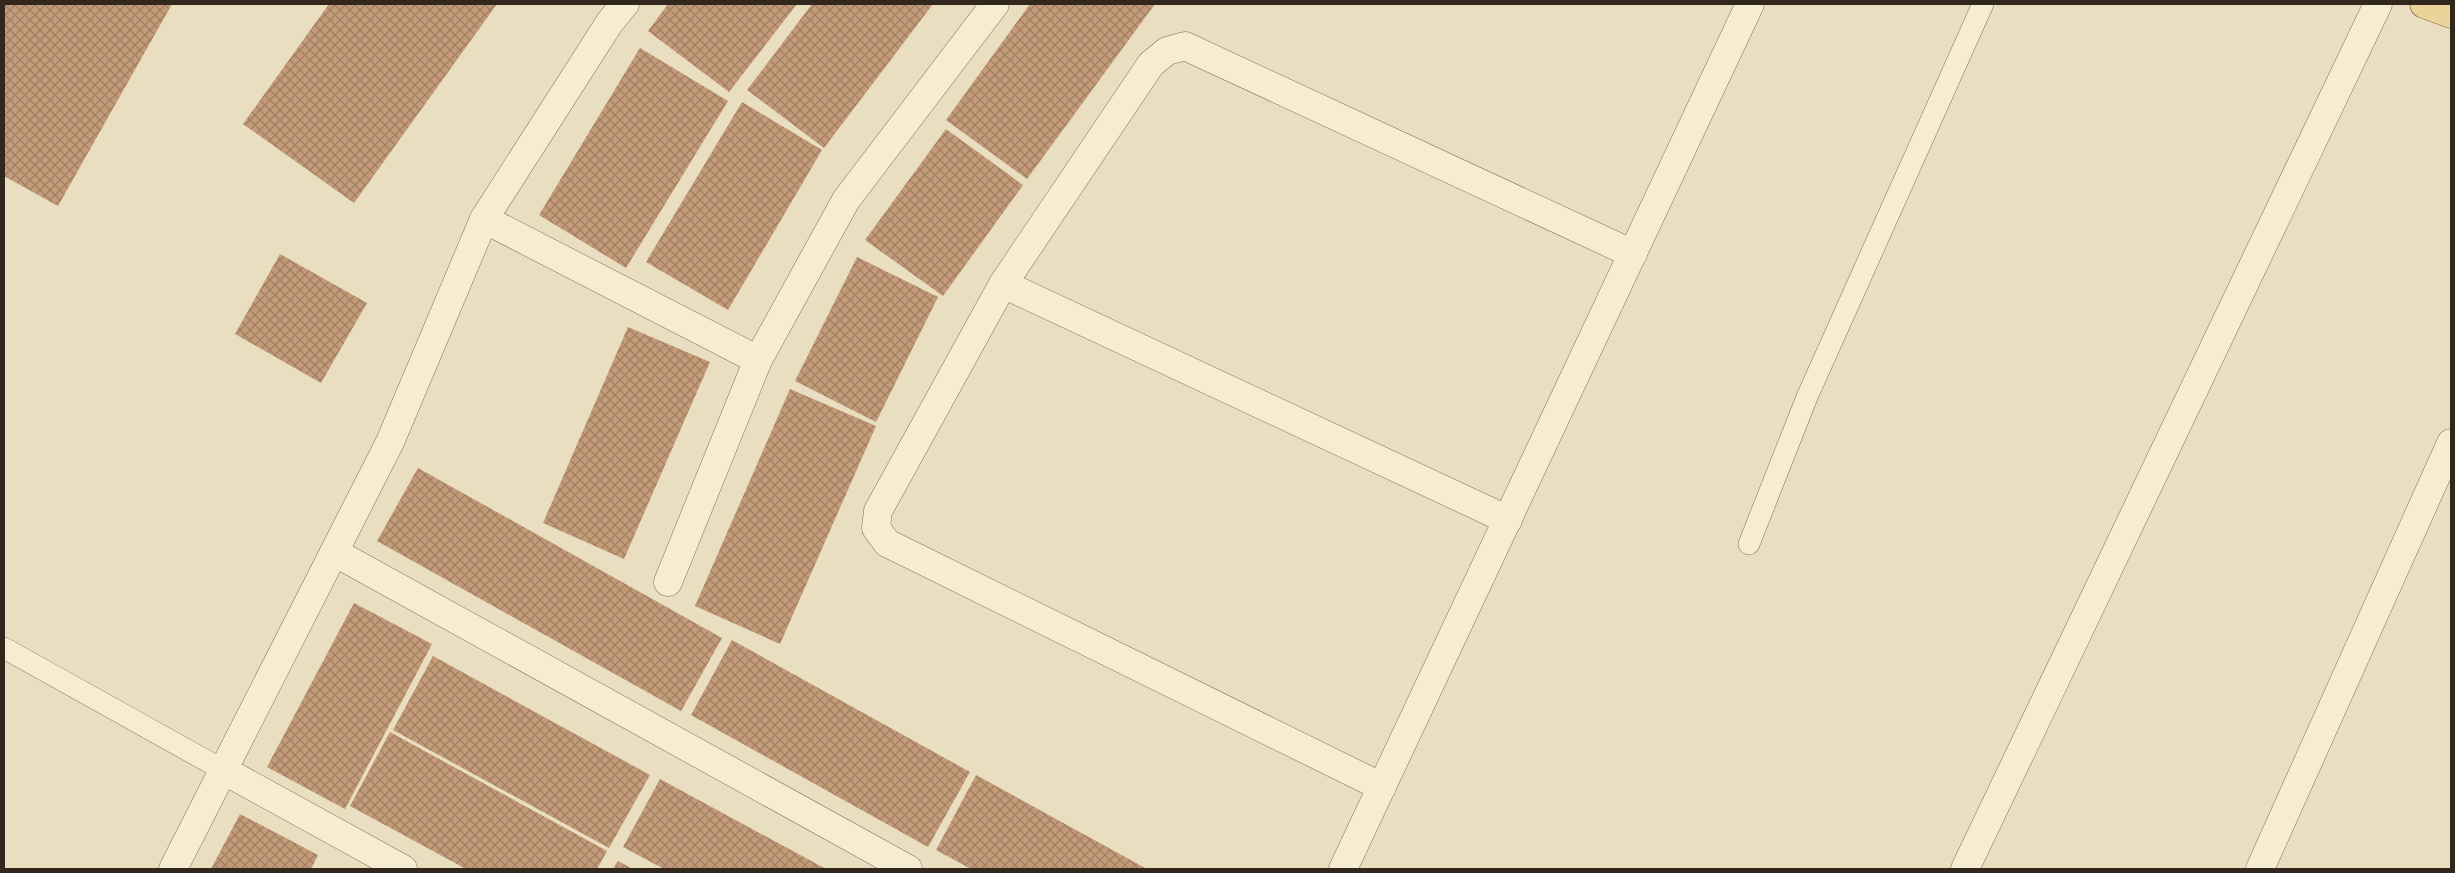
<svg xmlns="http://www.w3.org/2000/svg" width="2455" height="873" font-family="Lora,serif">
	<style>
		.building { fill: url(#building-cross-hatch) }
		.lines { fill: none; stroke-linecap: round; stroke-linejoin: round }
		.service-casing { stroke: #80705a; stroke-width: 22 }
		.minor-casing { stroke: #80705a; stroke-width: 29 }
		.primary-casing { stroke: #4e3e2e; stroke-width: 29 }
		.service { stroke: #f5ecd2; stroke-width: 21 }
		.minor { stroke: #f5ecd2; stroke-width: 28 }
		.primary { stroke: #ead49a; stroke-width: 28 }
	</style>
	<defs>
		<pattern id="building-cross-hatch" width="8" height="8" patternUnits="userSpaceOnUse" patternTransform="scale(1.25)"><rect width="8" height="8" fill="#c49b79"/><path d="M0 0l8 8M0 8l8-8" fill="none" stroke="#a07e63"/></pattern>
	</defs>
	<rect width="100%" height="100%" fill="#e9dec0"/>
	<g class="building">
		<path d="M4,4H172L58,206L4,176Z"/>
		<path d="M329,4H497L354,203L243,124Z"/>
		<path d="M668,4H797L729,92L648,31Z"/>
		<path d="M812,4H933L824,148L747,90Z"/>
		<path d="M1030,4H1155L1027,179L946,120Z"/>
		<path d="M640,48L728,101L626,268L539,215Z"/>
		<path d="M742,102L822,150L728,310L646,262Z"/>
		<path d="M946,129L1023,185L943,296L865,240Z"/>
		<path d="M280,254L367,303L321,383L235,334Z"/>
		<path d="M857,257L938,297L876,422L795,381Z"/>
		<path d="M628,327L710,362L624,559L543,523Z"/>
		<path d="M790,389L876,426L780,644L695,606Z"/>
		<path d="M418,468L722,638L681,711L377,541Z"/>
		<path d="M354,603L432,644L345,809L267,767Z"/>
		<path d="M732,640L970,772L928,847L691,715Z"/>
		<path d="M433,656L650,775L609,848L393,730Z"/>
		<path d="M390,732L607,851L597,869H466L350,806Z"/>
		<path d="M976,775L1147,869H971L936,850Z"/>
		<path d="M660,779L826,869H664L623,847Z"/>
		<path d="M240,814L318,855L311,869H211Z"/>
		<path d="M618,861L633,869H613Z"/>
	</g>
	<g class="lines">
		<g class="service-casing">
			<g id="service">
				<path d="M1749,544L1807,397L1983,4"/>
				<path d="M4,648L223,770"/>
			</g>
		</g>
		<g class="minor-casing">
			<g id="minor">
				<path d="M484,219L758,360"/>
				<path d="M1003,284L1508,520"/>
				<path d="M334,552L908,869"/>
				<path d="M668,582L758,360L846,200L995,4"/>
				<path d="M223,770L403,869"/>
				<path d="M1382,787L887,543L876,528L878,511L1003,284L1151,64L1167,51L1185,46L1633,254"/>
				<path d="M173,869L390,442L484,219L610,22L625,4"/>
				<path d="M1343,869L1750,4"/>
				<path d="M1965,869L2378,4"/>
				<path d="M2260,869L2451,443"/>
			</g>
		</g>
		<g class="primary-casing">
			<path id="primary" d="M2424,4L2451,14"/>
		</g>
		<use href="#service" class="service"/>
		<use href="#minor" class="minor"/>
		<use href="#primary" class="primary"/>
	</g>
	<rect width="2455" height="873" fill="none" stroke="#31271d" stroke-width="10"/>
</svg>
